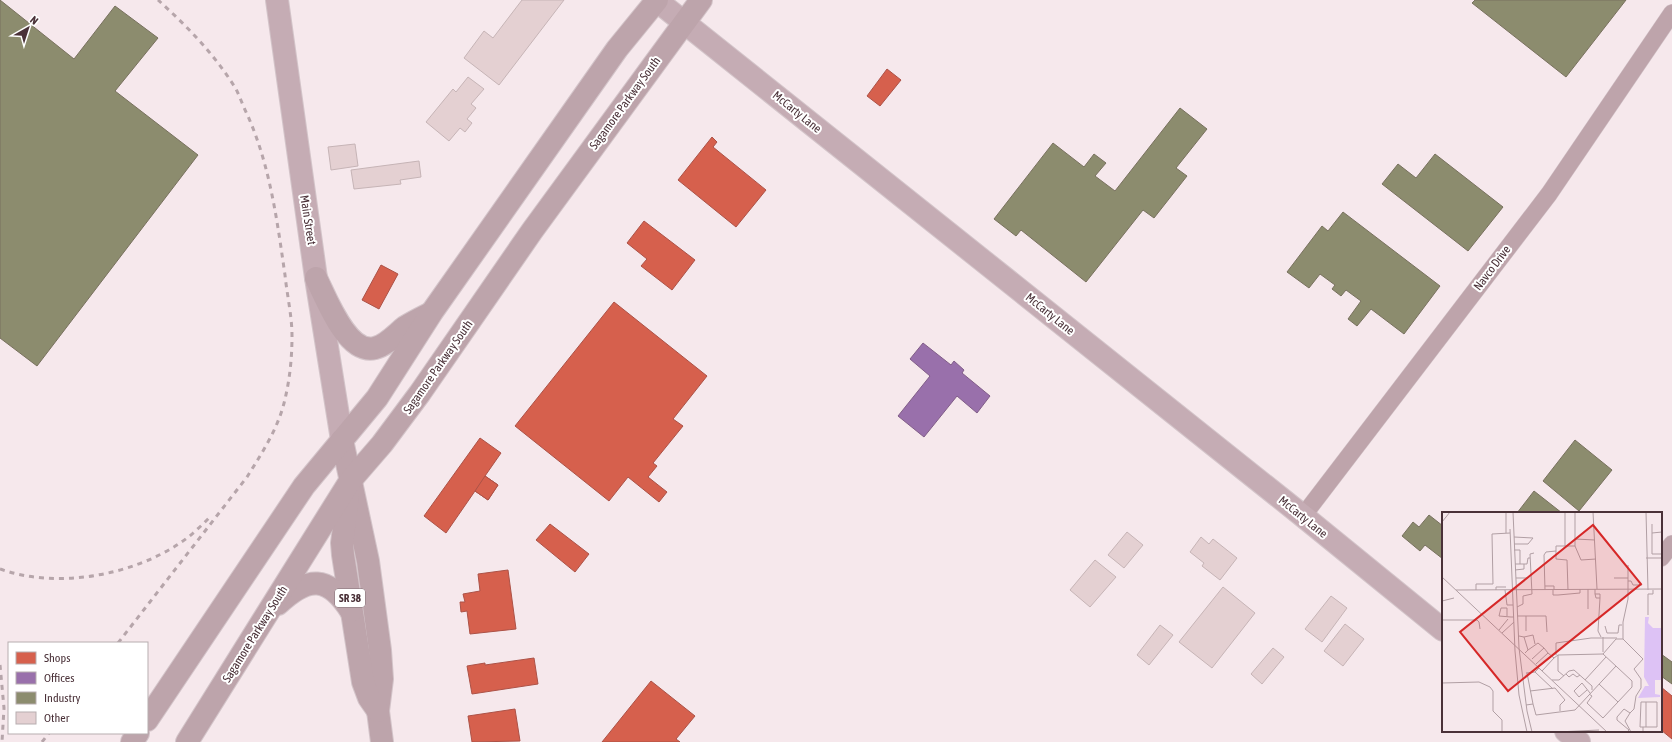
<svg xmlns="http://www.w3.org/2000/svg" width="1672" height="742" font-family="'Asap Condensed',sans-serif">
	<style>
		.shops { fill: #d6604d; stroke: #ac5247 }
		.offices { fill: #9970ab; stroke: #815d88 }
		.industry { fill: #8c8c6e; stroke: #78715e }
		.building { fill: #e4d0d2; stroke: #c6b4b6 }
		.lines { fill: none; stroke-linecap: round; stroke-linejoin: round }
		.street-casing { stroke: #d3c4c9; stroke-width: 18 }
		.secondary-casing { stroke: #d3c4c9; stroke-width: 24 }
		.primary-casing { stroke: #d3c4c9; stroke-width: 24 }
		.street { stroke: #bea4ab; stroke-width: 17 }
		.secondary { stroke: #c5acb4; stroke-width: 22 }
		.primary { stroke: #bda4ab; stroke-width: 22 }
		.rail { stroke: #b6a5aa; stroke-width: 3; stroke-dasharray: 5 5; stroke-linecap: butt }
		.labels { text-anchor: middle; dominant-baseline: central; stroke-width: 4; stroke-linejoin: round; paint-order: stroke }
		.shield { fill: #fff; stroke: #806f74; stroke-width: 1 }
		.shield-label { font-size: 11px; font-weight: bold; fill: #4a3138 }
		.street-label { font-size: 12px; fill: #4a3138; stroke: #fff }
		.inset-road { fill: none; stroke: #b19fa4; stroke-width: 1 }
		.view { fill: #d62828; fill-opacity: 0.15; stroke: #d62828; stroke-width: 2 }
		.inset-edge { fill: none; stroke: #4a3138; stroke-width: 2 }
	</style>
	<rect width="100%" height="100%" fill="#f6e8ec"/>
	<g class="shops">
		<path d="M887,69L901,80L880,106L867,96Z"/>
		<path d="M712,137L717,142L713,147L766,190L736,227L678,180Z"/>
		<path d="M644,221L695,260L672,290L641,266L647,259L627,243Z"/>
		<path d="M381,265L398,274L379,309L362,300Z"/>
		<path d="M614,302L707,376L673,419L683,426L653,463L657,466L648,477L667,492L659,502L628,477L609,501L515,426Z"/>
		<path d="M480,438L501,453L485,476L498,485L488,500L475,491L446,533L424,516Z"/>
		<path d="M485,476L498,485L488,500L475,491Z"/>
		<path d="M550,524L589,554L575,572L536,540Z"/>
		<path d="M508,570L516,629L470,634L467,611L461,612L460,602H465L463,594L480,591L478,574Z"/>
		<path d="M534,658L538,684L472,694L467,666L485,663V665Z"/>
		<path d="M651,681L695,716L676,739L680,742H602Z"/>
		<path d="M1661,687L1672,696V739L1661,730Z"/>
		<path d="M515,709L520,741L472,742L468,716Z"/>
	</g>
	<path class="offices" d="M923,343L951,365L954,361L964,370L962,373L990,396L977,413L957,396L924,437L898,416L930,376L910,359Z"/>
	<g class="industry">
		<path d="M0,0L74,59L115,6L158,38L115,91L198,155L37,366L0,338Z"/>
		<path d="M1475,0H1626L1566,77L1472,3Z"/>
		<path d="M1180,108L1207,129L1176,168L1187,176L1154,218L1143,210L1086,282L1021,230L1016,236L994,219L1053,143L1084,167L1094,154L1106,163L1095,176L1115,191Z"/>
		<path d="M1435,154L1503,207L1468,251L1382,184L1398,164L1416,178Z"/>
		<path d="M1343,212L1440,286L1404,334L1371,309L1357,326L1348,319L1361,301L1346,290L1341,296L1332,289L1335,285L1320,274L1309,288L1287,272L1322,226L1328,231Z"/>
		<path d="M1575,440L1612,470L1579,511L1543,481Z"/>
		<path d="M1534,491L1562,513H1517Z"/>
		<path d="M1429,515L1443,526V559L1425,545L1420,551L1402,536L1413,522L1419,527Z"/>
		<path d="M1661,654L1672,662V684L1661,676Z"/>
	</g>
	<g class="building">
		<path d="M522,0H564L499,85L464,58L484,31L493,38Z"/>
		<path d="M468,77L484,89L471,104L476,108L467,119L472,123L465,132L460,128L449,141L426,122L453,89L456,92Z"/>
		<path d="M355,144L358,166L331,170L328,147Z"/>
		<path d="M419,161L421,177L400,180L401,184L354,189L351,170Z"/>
		<path d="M1127,532L1143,545L1124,568L1108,555Z"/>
		<path d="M1201,537L1209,544L1213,539L1237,558L1220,580L1202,566L1204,563L1190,552Z"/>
		<path d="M1095,560L1116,577L1090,607L1070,590Z"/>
		<path d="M1223,587L1255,613L1212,668L1179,642Z"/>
		<path d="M1331,596L1347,608L1322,642L1305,629Z"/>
		<path d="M1345,624L1364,639L1343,666L1324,651Z"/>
		<path d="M1160,625L1173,635L1149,665L1137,655Z"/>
		<path d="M1273,648L1284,657L1262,684L1251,674Z"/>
	</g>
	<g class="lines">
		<g class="street-casing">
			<g id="street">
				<path d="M1303,516L1549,194L1672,13"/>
				<path d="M1661,558L1672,544"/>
			</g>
		</g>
		<g class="secondary-casing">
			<g id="secondary">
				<path d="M277,0L316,278L342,440"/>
				<path d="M656,0L1303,516L1443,630"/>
				<path d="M1566,731L1579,742"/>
			</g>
		</g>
		<g class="primary-casing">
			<g id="primary">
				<path d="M316,278C326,298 347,355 375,348C387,345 396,334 405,327C413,322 421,318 429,314"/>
				<path d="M342,440L368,561L380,650L382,679L378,711L382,742"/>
				<path d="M348,497L342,543L343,555L363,682L369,698L378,711"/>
				<path d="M278,604C308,576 328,575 351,611"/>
				<path d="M147,720L304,486L377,398L432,312L617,49L657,0"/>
				<path d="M132,742L138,733"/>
				<path d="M187,742L350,481L382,444L420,393L532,231L701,0"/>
			</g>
		</g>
		<use href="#street" class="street"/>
		<use href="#secondary" class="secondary"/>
		<use href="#primary" class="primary"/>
		<g class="rail">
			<path d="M0,569C56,589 131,576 180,543C191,536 201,526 210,517"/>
			<path d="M118,643L247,477C262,453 279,427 285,399C290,378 292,357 292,336C292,316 287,295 285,275C277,220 270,165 247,114C243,106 240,97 236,89C215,55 188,27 158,0"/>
			<path d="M0,665L4,708L2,742"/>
			<path d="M42,742L49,733"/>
		</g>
	</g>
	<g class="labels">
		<rect class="shield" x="335" y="589" width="30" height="18" rx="3"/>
		<g class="shield-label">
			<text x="350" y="598">SR 38</text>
		</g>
		<g class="street-label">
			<text transform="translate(625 103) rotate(-54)">Sagamore Parkway South</text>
			<text transform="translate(797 112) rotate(39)">McCarty Lane</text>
			<text transform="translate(308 220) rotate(81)">Main Street</text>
			<text transform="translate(1492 268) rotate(-53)">Navco Drive</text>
			<text transform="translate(1050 314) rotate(39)">McCarty Lane</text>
			<text transform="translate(438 367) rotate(-55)">Sagamore Parkway South</text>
			<text transform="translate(1303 517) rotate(39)">McCarty Lane</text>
			<text transform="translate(255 634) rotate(-58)">Sagamore Parkway South</text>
		</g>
	</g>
	<g transform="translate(1442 512)">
		<rect width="220" height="220" fill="#f6e8ec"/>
		<path d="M203,105H207L206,111L211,116H220V168H213V182L218,183V185L196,186L203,174H207L202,165Z" fill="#ddc2f5"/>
		<path class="inset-road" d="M64,0V21M71,0L77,136L85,199L90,220M123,0V34M133,0V27M151,0L155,77M204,0L206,78M0,10L8,0M210,12V21L220,20M68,17L73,139L77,183L85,220M210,21V42H220M72,25L91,26L86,32H72M133,34L139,48L154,47M72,38H78V52H73M114,39V47L125,48L126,78M204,46H220M78,52H85L86,46H88M73,58L82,57V52M0,65L165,220M74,66H86L90,62M172,66H186M186,69H189L191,73H200M103,74H112V78M146,77V97M153,77V82L154,86H158V82H153M14,78L220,77M34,78V72H51L50,22L68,21M54,78V75H64M63,78L65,93H71M103,78L102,43L104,40L114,39V34H133V27L153,28M111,78V83H116L138,81V77M158,86L156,119L159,125M0,89L12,86M75,95L81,92V84L90,82L88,42L92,41M206,103V82H211V78M65,104V96H59L57,104L69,105H72M75,104H104L105,120M84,104V119M0,108H35L37,110L38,117M163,114L165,121H176L177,113H180M57,118L66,107M60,121L72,110M77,124L82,125L86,138L83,141M82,125L91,123L93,132M161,125V140M181,127V110L186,87V53M86,138L96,131L102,136L90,147M114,143V131L149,126H175M116,143L161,142M112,146L116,143V159L122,164M94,152L106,141L102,136M100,159L112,146L106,141M93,160L111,177M84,161L93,160L97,156M85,161L91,192M124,162L127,165L131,162L135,165L138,163M110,168H117L127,159L132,158L150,174V178M143,168L164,145M0,171L37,170L48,175L51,179V199L60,208V220M157,172L176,190M113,176L123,188L118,193V199M145,178L137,185L132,179L140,171L148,181M88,179L113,176M147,182L150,184L145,191L161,206L190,175V169L161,142L174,127H181L201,147L192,157L199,167V176L194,184L192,197L188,201L182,197L175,205V208L187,218L185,220M84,193L91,192L94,203L133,198L174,154M188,201L183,209L189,220M201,215H215V190H199L198,215H201V220M204,215V190M96,220H111M115,220L157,218"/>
		<path class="view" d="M151,13L199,72L66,179L18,120Z"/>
		<rect width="220" height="220" class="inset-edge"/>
	</g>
	<rect x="8" y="642" width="140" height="92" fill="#ffffff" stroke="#b7adaf"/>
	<rect x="16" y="652" width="20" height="12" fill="#d6604d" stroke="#b7adaf"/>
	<text x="44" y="662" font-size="12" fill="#4a3138">Shops</text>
	<rect x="16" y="672" width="20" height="12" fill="#9970ab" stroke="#b7adaf"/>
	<text x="44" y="682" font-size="12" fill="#4a3138">Offices</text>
	<rect x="16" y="692" width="20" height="12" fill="#8c8c6e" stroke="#b7adaf"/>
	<text x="44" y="702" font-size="12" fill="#4a3138">Industry</text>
	<rect x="16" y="712" width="20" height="12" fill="#e4d0d2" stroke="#b7adaf"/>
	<text x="44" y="722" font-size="12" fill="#4a3138">Other</text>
	<g transform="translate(28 28) rotate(39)" stroke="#ffffff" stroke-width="3" paint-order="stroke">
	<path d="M0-3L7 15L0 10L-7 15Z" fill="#4a3138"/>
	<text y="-6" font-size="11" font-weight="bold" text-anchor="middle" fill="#4a3138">N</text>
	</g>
</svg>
